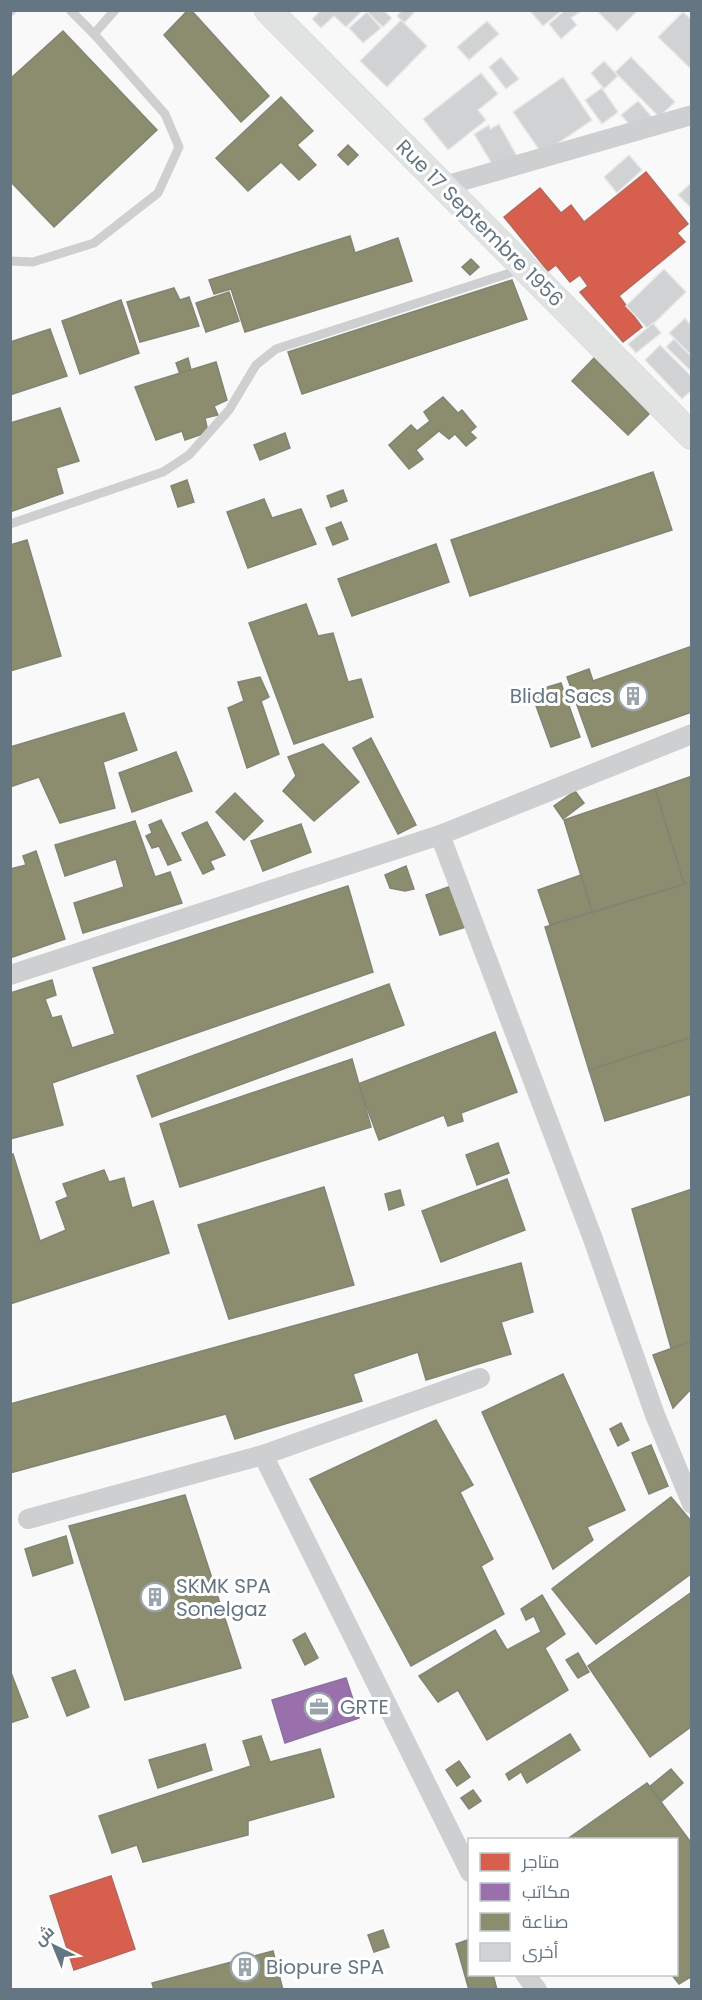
<svg xmlns="http://www.w3.org/2000/svg" width="702" height="2000" font-family="Poppins,Cairo,sans-serif">
	<style>
		.shops { fill: #d6604d; stroke: #b4675d; stroke-width: 1.5 }
		.offices { fill: #9970ab; stroke: #89729f; stroke-width: 1.5 }
		.industry { fill: #8c8c6e; stroke: #808574; stroke-width: 1.5 }
		.building { fill: #d0d2d3; stroke: #e8e8e8; stroke-width: 1.5 }
		.lines { fill: none; stroke-linecap: round; stroke-linejoin: round }
		.secondary-casing { stroke: #d5d6d7; stroke-width: 28 }
		.service { stroke: #cecfd0; stroke-width: 9 }
		.minor { stroke: #cecfd0; stroke-width: 20 }
		.secondary { stroke: #e1e2e2; stroke-width: 27 }
		.labels { text-anchor: middle; dominant-baseline: central; stroke-width: 6; stroke-linejoin: round; paint-order: stroke }
		.street-label { font-size: 20px; fill: #657683; stroke: #fff }
		.poi-label { font-size: 20px; fill: #657683; stroke: #fff; text-anchor: start }
	</style>
	<rect width="100%" height="100%" fill="#f9f9f9"/>
	<g class="shops">
		<path d="M646,172L688,224L677,233L685,242L619,296L642,327L623,342L580,292L588,286L580,275L570,282L556,265L548,271L504,217L540,188L561,213L571,205L584,222Z"/>
		<path d="M111,1876L135,1949L74,1970L50,1896Z"/>
	</g>
	<path class="offices" d="M346,1678L359,1718L285,1743L272,1700Z"/>
	<g class="industry">
		<path d="M188,10H191L269,96L241,122L164,35Z"/>
		<path d="M63,31L157,130L54,227L10,181V79Z"/>
		<path d="M281,97L313,131L297,145L316,165L299,180L281,162L248,191L216,158Z"/>
		<path d="M348,145L358,155L348,165L338,155Z"/>
		<path d="M350,236L355,253L398,238L412,281L245,332L231,289L214,294L209,280Z"/>
		<path d="M471,259L479,267L470,275L462,267Z"/>
		<path d="M512,280L527,319L302,394L288,352Z"/>
		<path d="M174,288L180,300L189,297L199,326L140,342L127,302Z"/>
		<path d="M229,292L239,321L206,332L196,303Z"/>
		<path d="M121,300L139,353L80,374L62,321Z"/>
		<path d="M50,329L67,376L10,395V342Z"/>
		<path d="M188,358L191,370L180,374L176,363Z"/>
		<path d="M594,358L649,414L628,435L572,381Z"/>
		<path d="M216,362L227,400L214,406L218,415L205,418L208,432L185,440L182,431L156,440L135,387Z"/>
		<path d="M443,397L458,413L462,410L476,427L470,432L476,438L466,446L455,434L449,439L439,431L416,450L423,459L409,469L389,445L411,425L417,431L430,421L424,412Z"/>
		<path d="M60,408L79,461L56,468L63,493L10,512V423Z"/>
		<path d="M285,433L290,448L260,460L254,445Z"/>
		<path d="M653,472L672,530L470,596L451,540Z"/>
		<path d="M187,480L194,502L178,507L171,486Z"/>
		<path d="M343,490L347,501L331,507L327,496Z"/>
		<path d="M264,499L272,518L301,509L316,544L248,568L227,512Z"/>
		<path d="M341,522L348,539L333,545L326,528Z"/>
		<path d="M27,540L61,656L10,671V545Z"/>
		<path d="M436,544L449,582L352,616L338,579Z"/>
		<path d="M306,604L318,636L333,633L348,682L361,679L373,717L294,744L249,623Z"/>
		<path d="M692,646V712L592,747L567,677L589,669L593,681Z"/>
		<path d="M260,677L269,697L261,701L279,754L247,768L228,708L244,701L238,682Z"/>
		<path d="M561,683L580,737L551,747L531,692Z"/>
		<path d="M124,713L137,750L103,762L115,808L60,823L39,777L10,787V747Z"/>
		<path d="M371,738L416,825L398,834L353,748Z"/>
		<path d="M323,744L359,782L314,821L283,791L296,776L288,757Z"/>
		<path d="M176,752L192,791L132,812L119,773Z"/>
		<path d="M692,776V882L684,884L655,789Z"/>
		<path d="M655,789L684,884L592,912L564,820Z"/>
		<path d="M575,791L584,803L563,819L554,806Z"/>
		<path d="M235,793L263,821L244,840L216,812Z"/>
		<path d="M161,820L181,860L168,865L159,846L152,848L146,836L152,833L149,825Z"/>
		<path d="M135,821L155,877L170,872L182,903L83,933L74,903L124,887L116,859L65,876L55,845Z"/>
		<path d="M207,822L225,855L210,861L214,869L203,874L182,833Z"/>
		<path d="M301,824L311,852L263,871L251,841Z"/>
		<path d="M36,851L65,939L10,958V869L26,865L23,856Z"/>
		<path d="M406,866L414,889L405,891L390,888L385,875Z"/>
		<path d="M581,875L592,912L550,925L538,890Z"/>
		<path d="M692,882V1037L589,1070L545,927Z"/>
		<path d="M454,885L469,926L440,935L426,895Z"/>
		<path d="M348,886L373,972L52,1083L63,1125L10,1139V993L52,980L56,995L45,999L52,1018L61,1016L72,1048L115,1034L93,968Z"/>
		<path d="M389,984L404,1025L152,1117L137,1076Z"/>
		<path d="M495,1032L517,1092L461,1113L463,1121L448,1126L444,1115L379,1140L358,1084Z"/>
		<path d="M692,1037V1094L605,1121L589,1070Z"/>
		<path d="M352,1059L371,1127L180,1187L160,1124Z"/>
		<path d="M498,1143L509,1173L477,1185L466,1155Z"/>
		<path d="M13,1154L40,1241L66,1230L56,1202L68,1197L63,1184L104,1170L109,1182L124,1178L132,1208L153,1201L169,1253L10,1304V1155Z"/>
		<path d="M507,1179L525,1230L441,1262L422,1211Z"/>
		<path d="M324,1187L354,1285L229,1319L198,1225Z"/>
		<path d="M692,1189V1341L671,1348L632,1209Z"/>
		<path d="M400,1190L404,1205L389,1210L385,1194Z"/>
		<path d="M521,1263L533,1312L501,1322L511,1354L426,1380L418,1352L353,1374L362,1401L235,1439L226,1414L10,1473V1404Z"/>
		<path d="M692,1341V1388L673,1408L653,1355Z"/>
		<path d="M563,1374L625,1510L587,1527L593,1540L553,1569L482,1412Z"/>
		<path d="M436,1420L473,1485L460,1492L493,1559L481,1566L504,1614L411,1666L310,1479Z"/>
		<path d="M621,1423L629,1440L618,1446L610,1429Z"/>
		<path d="M651,1445L668,1486L649,1494L632,1453Z"/>
		<path d="M185,1495L241,1668L125,1700L69,1526Z"/>
		<path d="M671,1497L692,1522V1573L596,1644L552,1589Z"/>
		<path d="M66,1536L73,1563L33,1576L25,1549Z"/>
		<path d="M692,1592V1726L650,1757L588,1666Z"/>
		<path d="M542,1595L565,1634L545,1648L568,1690L487,1740L458,1690L438,1702L419,1676L495,1630L507,1650L541,1632L534,1616L526,1620L521,1609Z"/>
		<path d="M305,1633L318,1658L305,1665L293,1640Z"/>
		<path d="M578,1653L589,1672L578,1678L566,1660Z"/>
		<path d="M10,1670L28,1717L10,1723Z"/>
		<path d="M75,1670L89,1707L67,1716L52,1678Z"/>
		<path d="M570,1734L580,1750L527,1783L521,1772L509,1780L506,1774Z"/>
		<path d="M261,1736L270,1762L320,1749L334,1797L248,1821V1835L143,1862L137,1845L112,1853L99,1816L251,1766L243,1741Z"/>
		<path d="M205,1744L212,1770L158,1788L149,1760Z"/>
		<path d="M459,1761L470,1777L457,1786L446,1770Z"/>
		<path d="M671,1769L683,1783L662,1801L649,1787Z"/>
		<path d="M647,1783L692,1844V1976L679,1984L671,1974H676V1840H566Z"/>
		<path d="M473,1790L481,1801L469,1809L461,1798Z"/>
		<path d="M383,1930L389,1947L374,1952L368,1935Z"/>
		<path d="M470,1939V1974H493L497,1990H469L456,1944Z"/>
		<path d="M273,1951L283,1990H154L152,1983Z"/>
	</g>
	<g class="building">
		<path d="M321,10H363L346,27L334,16L321,28L312,19Z"/>
		<path d="M369,10H383L392,18L383,27L367,12Z"/>
		<path d="M402,10H412L414,13L404,23L397,16Z"/>
		<path d="M529,10H561V11L543,26Z"/>
		<path d="M565,10L580,12L571,18L577,25L561,39L549,24Z"/>
		<path d="M596,10H638L617,31Z"/>
		<path d="M367,12L381,28L363,43L349,28Z"/>
		<path d="M683,12L692,20V70L658,37Z"/>
		<path d="M401,20L427,46L387,87L360,61Z"/>
		<path d="M487,21L499,34L469,60L457,47Z"/>
		<path d="M501,57L519,79L506,89L489,67Z"/>
		<path d="M631,57L675,102L659,117L615,72Z"/>
		<path d="M604,61L618,76L604,89L591,73Z"/>
		<path d="M481,73L498,94L478,110L486,120L448,150L423,119Z"/>
		<path d="M563,77L592,120L542,154L513,112Z"/>
		<path d="M602,88L618,112L602,124L585,100Z"/>
		<path d="M638,101L652,117L636,132L621,115Z"/>
		<path d="M499,124L518,158L496,171L474,134L489,125L490,129Z"/>
		<path d="M629,155L642,170L617,193L604,177Z"/>
		<path d="M692,182V209L678,195Z"/>
		<path d="M664,269L686,292L648,329L626,306Z"/>
		<path d="M685,318L689,323L692,320V356L669,333Z"/>
		<path d="M653,323L661,333L636,353L628,344Z"/>
		<path d="M674,339L692,357V372L666,347Z"/>
		<path d="M660,345L692,377V390L682,399L645,360Z"/>
	</g>
	<g class="lines">
		<g class="secondary-casing">
			<path id="secondary" d="M268,10L692,436"/>
		</g>
		<g class="service">
			<path d="M10,12L12,10"/>
			<path d="M94,34L115,10"/>
			<path d="M10,261L33,262L94,243L158,193L179,147L165,114L94,34L70,10"/>
			<path d="M10,524L163,472L189,455L229,410L256,365L276,349L522,269"/>
		</g>
		<g class="minor">
			<path d="M444,186L692,115"/>
			<path d="M440,835L593,1239L655,1415L692,1504"/>
			<path d="M10,975L440,835L692,734"/>
			<path d="M263,1455L470,1872"/>
			<path d="M28,1519L263,1455L480,1378"/>
			<path d="M525,1974L537,1990"/>
		</g>
		<use href="#secondary" class="secondary"/>
	</g>
	<defs>
		<g id="building-ring" transform="scale(1.5)"><circle r="9.5" fill="#fff" stroke="#99a4ac" stroke-width="1.5"/><path d="M-4-6H4V6H1V3H-1V6H-4ZM-2.5-4.3h1.7v1.8h-1.7ZM.8-4.3h1.7v1.8H.8ZM-2.5-1h1.7V.8h-1.7ZM.8-1h1.7V.8H.8Z" fill="#99a4ac"/></g>
		<g id="office-ring" transform="scale(1.5)"><circle r="9.5" fill="#fff" stroke="#99a4ac" stroke-width="1.5"/><path d="M-6-3h4V-5.5h4V-3h4V5H-6ZM-1-4.5V-3h2v-1.5ZM-6 0V1H6V0Z" fill="#99a4ac"/></g>
	</defs>
	<g fill-rule="evenodd">
		<use href="#building-ring" x="633" y="696"/>
		<use href="#building-ring" x="155" y="1597"/>
		<use href="#office-ring" x="319" y="1707"/>
		<use href="#building-ring" x="245" y="1967"/>
	</g>
	<g class="labels">
		<g class="street-label">
			<text transform="translate(480 223) rotate(45)">Rue 17 Septembre 1956</text>
		</g>
		<g class="poi-label">
			<text x="612" y="696" text-anchor="end">Blida Sacs</text>
			<text x="176" y="1586">SKMK SPA<tspan x="176" dy="23">Sonelgaz</tspan></text>
			<text x="340" y="1707">GRTE</text>
			<text x="266" y="1967">Biopure SPA</text>
		</g>
	</g>
	<rect width="702" height="2000" fill="none" stroke="#657683" stroke-width="24"/>
	<rect x="468" y="1838" width="210" height="138" fill="#ffffff" stroke="#c1c8cd" stroke-width="1.5"/>
	<rect x="480" y="1853" width="30" height="18" fill="#d6604d" stroke="#c1c8cd" stroke-width="1.5"/>
	<text x="522" y="1868" font-size="18" fill="#657683">متاجر</text>
	<rect x="480" y="1883" width="30" height="18" fill="#9970ab" stroke="#c1c8cd" stroke-width="1.5"/>
	<text x="522" y="1898" font-size="18" fill="#657683">مكاتب</text>
	<rect x="480" y="1913" width="30" height="18" fill="#8c8c6e" stroke="#c1c8cd" stroke-width="1.5"/>
	<text x="522" y="1928" font-size="18" fill="#657683">صناعة</text>
	<rect x="480" y="1943" width="30" height="18" fill="#d0d2d3" stroke="#c1c8cd" stroke-width="1.5"/>
	<text x="522" y="1958" font-size="18" fill="#657683">أخرى</text>
	<g transform="translate(54 1946) rotate(317)" stroke="#ffffff" stroke-width="4.5" paint-order="stroke">
	<path d="M0-4.5L10 22L0 15L-10 22Z" fill="#657683"/>
	<text y="-9" font-size="16" font-weight="bold" text-anchor="middle" fill="#657683">ش</text>
	</g>
</svg>
